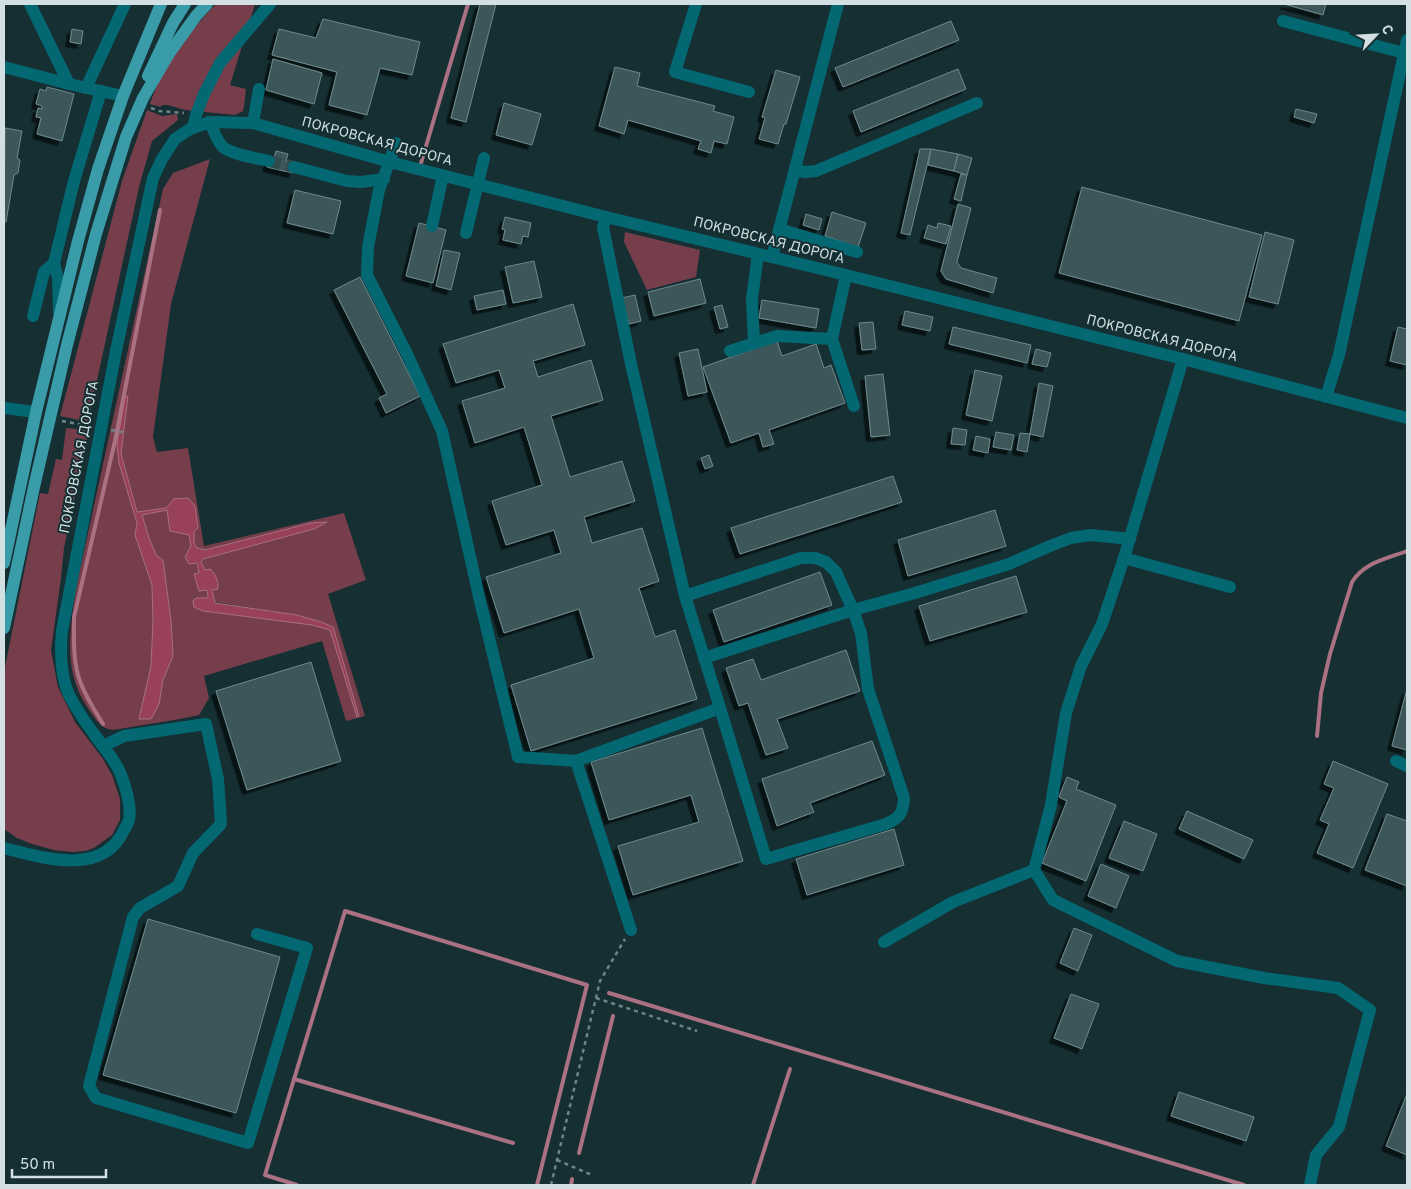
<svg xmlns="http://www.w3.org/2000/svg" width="1411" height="1189" font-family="Overpass,sans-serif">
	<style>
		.green { fill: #763e4b; fill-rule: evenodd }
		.water { fill: #984158; stroke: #a97182 }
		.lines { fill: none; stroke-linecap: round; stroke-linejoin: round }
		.stream { stroke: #a97182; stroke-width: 4 }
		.building { fill: #3c565a; stroke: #6e8a8e; filter: url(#shadow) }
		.minor-tunnel { stroke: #314a4d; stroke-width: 12; stroke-dasharray: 12 6; stroke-linecap: butt }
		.path { stroke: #708588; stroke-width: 2.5; stroke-dasharray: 4 4; stroke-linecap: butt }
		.minor { stroke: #046873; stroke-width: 12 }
		.major { stroke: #3a9ba9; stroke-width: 12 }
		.labels { text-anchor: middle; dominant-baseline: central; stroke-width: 4; stroke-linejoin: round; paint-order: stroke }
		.street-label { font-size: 14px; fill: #d2e0e3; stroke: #152f33 }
	</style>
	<defs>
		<filter id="shadow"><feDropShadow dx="-4.5" dy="4.5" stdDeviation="0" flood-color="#0009"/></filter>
	</defs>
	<rect width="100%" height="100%" fill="#152f33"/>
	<g class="green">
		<path d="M216,4H255L230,85L246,89L244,106L243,111L235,115L185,110L168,105H163L160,107L150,104C161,69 190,30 216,4Z"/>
		<path d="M147,110L162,116L177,114L178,120L152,141L139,187L88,422L60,416L122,181Z"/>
		<path d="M210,159L171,304L153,437L157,452L188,448L204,546L344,513L366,580L328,594L365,716L346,721L322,641L204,676L209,698L199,715C177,720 154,723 131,727C124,728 114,731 108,729C99,726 95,718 89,710C62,671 70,632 76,588L163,189L173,173ZM128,396L121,454L137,512L166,508L174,499L194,532V543L197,548L205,550L311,523H325L314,529L203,559L201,562L212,590L215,602L297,615L321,622L333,627L357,716L330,630L312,625L203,611C211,591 207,590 195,574L199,573L191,546L189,535L167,510L142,515L149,538L156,556L163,560L171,621L173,656L163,680L159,704L139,719L151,666L153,621L152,585L135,535L137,523L119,463Z"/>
		<path d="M625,232L700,250L696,277L647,290L624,242Z"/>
		<path d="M66,428L89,430L64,548L61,578L51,650L58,687L75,722L103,759L112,775L120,799V820L112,835L94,848L85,851L73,852L54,850L32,844L17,838L4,829V672L40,493L48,494L56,459L62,460Z"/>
	</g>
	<path class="water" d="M128,396L121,454L137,512L166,508L174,499L188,498L195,506L198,528L194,532V543L197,548L205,550L311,523L327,522L314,529L203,559L201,562L205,570L210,569C216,574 218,581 218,589L212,590L215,603L297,615L321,622L333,627L359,716L357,717L330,630L312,625L203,611L194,607L193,601L196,598H208L207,590L199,591L194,574L199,573L197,563L189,564L185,557L191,546L189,535L170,531L167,510L142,515L149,538L156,555L163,560L171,621L173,656L163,680L159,704L151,719H139L151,666L153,621L152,585L135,535L137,523L119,463L117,443L125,397Z"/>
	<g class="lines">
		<g class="stream">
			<path d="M421,163L468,4"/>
			<path d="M103,724C94,709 83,693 78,675C73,657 74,637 74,617L115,441L160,210"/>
			<path d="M1317,736L1321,693L1330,654L1352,582C1365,562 1386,559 1407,551"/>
			<path d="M609,993L1244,1185"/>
			<path d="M294,1079L513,1143"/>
			<path d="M579,1153L613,1016"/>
			<path d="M297,1185L265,1175L345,911L587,985L537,1185"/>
			<path d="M571,1185L572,1179"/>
			<path d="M753,1185L790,1069"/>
		</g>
	</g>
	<g class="building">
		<path d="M480,4H496L466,122L451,118Z"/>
		<path d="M1284,4H1326L1323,15Z"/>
		<path d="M323,19L420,42L412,75L380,68L367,115L329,105L337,72L272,55L279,29L316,38Z"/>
		<path d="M951,21L959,40L843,87L835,68Z"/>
		<path d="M72,29L83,31L81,44L70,42Z"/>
		<path d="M273,59L322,73L314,104L266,90Z"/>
		<path d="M615,67L640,73L637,86L715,106L713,111L734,117L727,144L714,141L711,153L698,149L701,141L628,120L624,134L599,126Z"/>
		<path d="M958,69L966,89L861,132L853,111Z"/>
		<path d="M776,70L800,77L786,124H784L778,144L759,139L765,118L762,117Z"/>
		<path d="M47,87L74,94L62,141L37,134L41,118L36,117L38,108L42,109V106L36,104L40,89L46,91Z"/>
		<path d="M504,103L541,114L532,145L496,135Z"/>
		<path d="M1296,109L1317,114L1314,123L1294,117Z"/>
		<path d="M5,128L22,131L17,158L20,160L18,173L14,175L6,222H4Z"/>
		<path d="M920,149H931L910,235L901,233Z"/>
		<path d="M931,149L958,154L954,171L928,165Z"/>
		<path d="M276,151L288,154L286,161L295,163L293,173L267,167L270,157L274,158Z"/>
		<path d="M958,154L972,158L967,175L954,171Z"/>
		<path d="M961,174L967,175L961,201L954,199Z"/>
		<path d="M1082,187L1262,235L1239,321L1059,273Z"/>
		<path d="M295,190L341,201L333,234L287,223Z"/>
		<path d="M958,204L971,208L957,262L961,268L997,278L993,293L946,279L941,271Z"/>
		<path d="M832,212L866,223L858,247L825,236Z"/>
		<path d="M806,214L822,219L819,230L803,225Z"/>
		<path d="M505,217L531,223L528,237L523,236L521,244L503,240L505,230L502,229Z"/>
		<path d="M419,223L446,230L433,283L406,276Z"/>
		<path d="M938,223L951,226L946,244L924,238L928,225L937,228Z"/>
		<path d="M1265,232L1294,240L1278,304L1249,297Z"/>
		<path d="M444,250L460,253L451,290L436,286Z"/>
		<path d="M534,261L542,297L513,303L505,267Z"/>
		<path d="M360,277L420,396L386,413L379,398L387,394L334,290Z"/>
		<path d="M700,279L706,303L654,316L648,292Z"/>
		<path d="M503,290L506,304L477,310L474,296Z"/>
		<path d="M635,295L641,321L629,324L622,298Z"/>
		<path d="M762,300L819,309L816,328L759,318Z"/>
		<path d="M573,304L585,345L533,361L538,377L591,360L603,400L551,416L570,477L622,461L635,501L584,517L592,543L642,528L659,581L639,588L655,637L675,630L697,699L531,751L511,685L594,658L579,609L504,633L486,577L561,553L554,530L506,545L492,501L542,485L524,427L475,443L462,401L505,388L499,370L456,383L443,344Z"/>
		<path d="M722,305L728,327L720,329L714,307Z"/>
		<path d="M905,311L933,317L930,331L902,325Z"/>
		<path d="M873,322L876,349L862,350L859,323Z"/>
		<path d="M953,327L1031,345L1027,363L949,344Z"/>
		<path d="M1398,327L1407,329V365L1390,361Z"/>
		<path d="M777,341L782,356L816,344L824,368L831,365L845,403L769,430L774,444L763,447L759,433L731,443L703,367Z"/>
		<path d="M698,349L707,392L688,396L679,353Z"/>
		<path d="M1036,349L1051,353L1047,367L1032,364Z"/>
		<path d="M975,370L1002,376L992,421L966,415Z"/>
		<path d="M883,374L890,435L871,437L865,376Z"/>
		<path d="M1039,383L1053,386L1043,437L1030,434Z"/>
		<path d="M953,428L967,430L965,445L951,444Z"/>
		<path d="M996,432L1014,435L1011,450L993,447Z"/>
		<path d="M1020,433L1030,434L1027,452L1017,450Z"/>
		<path d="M976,436L990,439L988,453L973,450Z"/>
		<path d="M709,455L713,466L705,469L701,458Z"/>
		<path d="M893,476L902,502L740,554L731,528Z"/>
		<path d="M995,510L1006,546L908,576L898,540Z"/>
		<path d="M820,572L832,605L724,642L713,610Z"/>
		<path d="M1016,576L1027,612L930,641L919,606Z"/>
		<path d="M846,650L860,691L777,719L788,748L766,755L748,703L739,706L726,668L753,659L761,680Z"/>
		<path d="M311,662L341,761L247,790L216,691Z"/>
		<path d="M1407,689V750L1392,746Z"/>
		<path d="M702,728L743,861L633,895L618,846L699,822L691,795L609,820L591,762Z"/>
		<path d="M872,741L885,775L810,803L814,812L777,826L762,779Z"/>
		<path d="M1333,761L1388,784L1353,868L1317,853L1329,824L1320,820L1334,788L1324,784Z"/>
		<path d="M1067,777L1079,782L1076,789L1116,805L1086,881L1042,863L1067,801L1059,797Z"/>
		<path d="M1187,811L1253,840L1244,859L1179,829Z"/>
		<path d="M1387,814L1407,821V886L1365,870Z"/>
		<path d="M1124,821L1157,834L1143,871L1109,858Z"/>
		<path d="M894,829L904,865L807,895L796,859Z"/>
		<path d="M1101,864L1129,876L1116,908L1088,896Z"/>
		<path d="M148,919L280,957L236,1113L103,1075Z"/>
		<path d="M1074,928L1092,935L1078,971L1060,963Z"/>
		<path d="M1071,994L1099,1004L1082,1049L1054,1038Z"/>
		<path d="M1179,1092L1254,1117L1246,1141L1171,1116Z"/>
		<path d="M1407,1094V1155L1386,1146Z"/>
	</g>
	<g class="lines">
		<path class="minor-tunnel" d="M269,161L294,167"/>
		<g class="path">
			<path d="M151,108L159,111L184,113"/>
			<path d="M62,421L89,426"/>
			<path d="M111,430L127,433"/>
			<path d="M596,998L697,1031"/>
			<path d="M557,1160L592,1175"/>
			<path d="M551,1185L600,981L625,939"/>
		</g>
		<g class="minor">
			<path d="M30,4L69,84"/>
			<path d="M696,4L675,72L749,92"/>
			<path d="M1283,21L1404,53"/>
			<path d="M4,67L69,84L123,96"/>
			<path d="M86,88L125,4"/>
			<path d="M210,122C214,131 216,140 223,147C233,155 256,158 269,161"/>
			<path d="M253,123L259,89"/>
			<path d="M193,128L196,115L204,94L220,63L270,4"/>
			<path d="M396,143L379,190L368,247L367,275L407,354L442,431L480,601L518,757L576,761L720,708L685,596L631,364L603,227L606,217"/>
			<path d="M294,167L347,181L361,182L384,179"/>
			<path d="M795,170L805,172L816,171L977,103"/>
			<path d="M432,226L443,175"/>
			<path d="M779,229L857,252"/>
			<path d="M466,233L484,158"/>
			<path d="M772,257L838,4"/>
			<path d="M59,312L58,278L54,263L74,181L101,91"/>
			<path d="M33,316L44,272L54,263"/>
			<path d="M832,339L846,275"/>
			<path d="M754,343L752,299L758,254"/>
			<path d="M730,351L777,336L832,339L854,406"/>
			<path d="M1183,359L1124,558L1102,624L1081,666L1066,713L1051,805L1034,870L1053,900L1177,961L1264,978L1338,988L1370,1010L1339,1127L1316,1155L1310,1185"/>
			<path d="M1326,397L1339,355L1407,40"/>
			<path d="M4,408L36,412"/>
			<path d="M1124,558L1230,587"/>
			<path d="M685,596L801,558H815L826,562L836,572L853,610L861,633L868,689L904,798C903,813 900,818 886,824L766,859L720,708"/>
			<path d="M704,658L853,610L915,593L1009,564L1050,546L1071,538L1091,535L1130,539"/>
			<path d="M103,746L124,736L206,724L218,779L221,824L193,853L178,886L140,908L133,917L89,1086L96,1098L248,1143L307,948L257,934"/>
			<path d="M576,761L631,930"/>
			<path d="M1396,761L1407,766"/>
			<path d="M4,848C43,858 103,877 124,830C126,827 128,823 129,820C132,806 125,785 120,772C113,757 103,747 94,734C85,722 76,708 69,695C60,675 60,653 62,631L116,351L153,178L162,159L175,139L190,129L210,122L253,123L390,162L606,217L846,275L1183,359L1407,418"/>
			<path d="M884,942L953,902L1034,870"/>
		</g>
		<g class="major">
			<path d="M148,76L173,23L185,4"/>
			<path d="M4,563L36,412L53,343L78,241L98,169L123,96L161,4"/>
			<path d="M4,628L34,487L67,345L96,234L126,137L143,98L170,52L196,16L207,4"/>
		</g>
	</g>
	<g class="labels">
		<g class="street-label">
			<text transform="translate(377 142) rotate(15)">ПОКРОВСКАЯ ДОРОГА</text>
			<text transform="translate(769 241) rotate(14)">ПОКРОВСКАЯ ДОРОГА</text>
			<text transform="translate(1162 339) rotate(14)">ПОКРОВСКАЯ ДОРОГА</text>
			<text transform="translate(80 457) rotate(-79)">ПОКРОВСКАЯ ДОРОГА</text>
		</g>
	</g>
	<rect width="1411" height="1189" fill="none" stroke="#d2e0e3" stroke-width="10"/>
	<g transform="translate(1376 35) rotate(65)" stroke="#152f33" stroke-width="4" paint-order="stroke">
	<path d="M0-4L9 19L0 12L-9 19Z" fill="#d2e0e3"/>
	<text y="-8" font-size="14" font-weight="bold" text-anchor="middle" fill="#d2e0e3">С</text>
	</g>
	<path d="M12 1169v8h94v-8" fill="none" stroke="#d2e0e3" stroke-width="2.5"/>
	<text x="20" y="1169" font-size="15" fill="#d2e0e3" stroke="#152f33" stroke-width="4" paint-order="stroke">50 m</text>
</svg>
